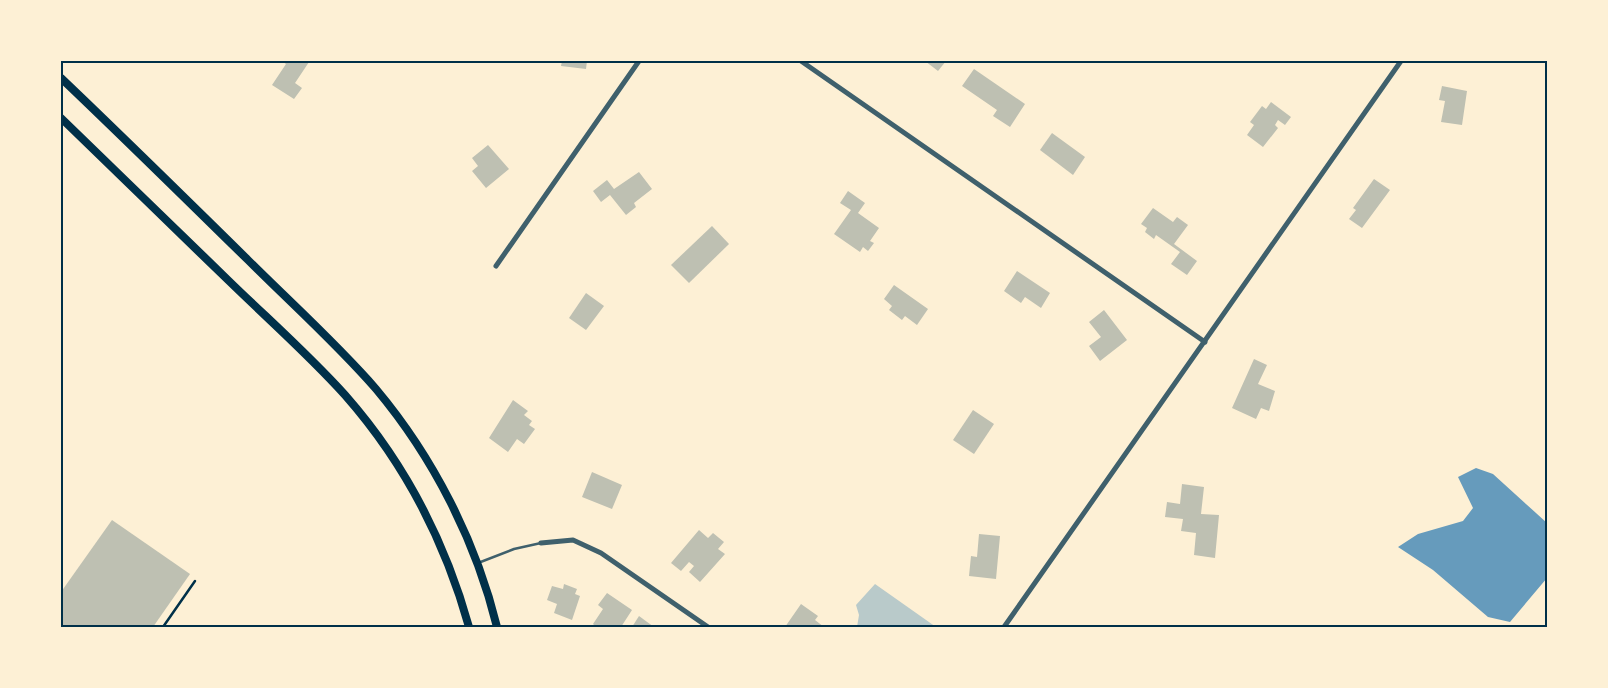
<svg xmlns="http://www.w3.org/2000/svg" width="1608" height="688" font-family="'Source Sans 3',sans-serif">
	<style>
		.green { fill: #b9caca }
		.water { fill: #669bbc }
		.building { fill: #bec0b2 }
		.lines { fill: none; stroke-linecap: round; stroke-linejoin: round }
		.path { stroke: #003049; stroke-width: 2.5 }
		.service { stroke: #3f606c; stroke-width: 2.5 }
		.minor { stroke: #3f606c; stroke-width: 5 }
		.secondary { stroke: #003049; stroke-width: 8 }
		.neatline { fill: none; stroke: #003049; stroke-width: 2 }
	</style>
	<rect width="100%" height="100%" fill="#fdf0d5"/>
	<path class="green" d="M875,584L936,627H857L859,615L856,605Z"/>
	<path class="water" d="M1476,468L1493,474L1547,523V578L1510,622L1488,617L1433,570L1398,547L1418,534L1463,521L1473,508L1458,477Z"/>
	<g class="building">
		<path d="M282,61L309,62L295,83L302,88L294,99L272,85L286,64Z"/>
		<path d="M562,61H587L586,69L561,66Z"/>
		<path d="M925,61H946L938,71Z"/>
		<path d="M974,69L1025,104L1010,127L993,116L997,110L962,86Z"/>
		<path d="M1442,86L1467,91L1462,125L1441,122L1445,101L1439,100Z"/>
		<path d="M1271,102L1291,117L1285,125L1278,120L1275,125L1278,128L1263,147L1247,135L1254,125L1250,122L1262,106L1266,109Z"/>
		<path d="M1052,133L1085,157L1073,175L1040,150Z"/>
		<path d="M488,145L509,169L486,188L472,171L478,166L472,158Z"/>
		<path d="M639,172L652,189L634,203L636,207L626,215L610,195L601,202L593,191L607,180L614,189Z"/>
		<path d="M1374,179L1390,190L1362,228L1349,219L1356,210L1353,208Z"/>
		<path d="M848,191L865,203L858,213L879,228L870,241L874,243L868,251L863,247L860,252L834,234L851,210L840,203Z"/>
		<path d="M1153,208L1173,222L1177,217L1188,225L1174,244L1197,261L1187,275L1171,264L1180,252L1156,235L1154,239L1145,232L1147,228L1141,224Z"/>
		<path d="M712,226L729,244L689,283L671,265Z"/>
		<path d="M1017,271L1050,293L1041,308L1025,297L1021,303L1004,291Z"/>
		<path d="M894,285L928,309L917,325L905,316L902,320L889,310L892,306L884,299Z"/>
		<path d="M586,293L604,306L586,330L569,318Z"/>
		<path d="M1104,310L1127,340L1100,361L1089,346L1101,337L1089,322Z"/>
		<path d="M1254,359L1267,365L1258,384L1275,391L1269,411L1261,408L1256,419L1232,408Z"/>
		<path d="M513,400L528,411L524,415L532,421L529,425L535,429L524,444L517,439L508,452L489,438Z"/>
		<path d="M973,410L994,424L974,454L953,440Z"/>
		<path d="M592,472L622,485L612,509L582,497Z"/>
		<path d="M1182,484L1204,487L1201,514L1219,515L1215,558L1194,555L1196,533L1181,531L1183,519L1165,517L1167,502L1180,504Z"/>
		<path d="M112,520L190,574L153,627H61V592Z"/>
		<path d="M699,530L708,538L713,533L724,542L718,549L725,554L700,582L689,572L694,566L689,562L681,571L671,563Z"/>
		<path d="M979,534L1000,536L996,579L969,576L971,556L977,557Z"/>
		<path d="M564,584L577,589L575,594L580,596L572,620L554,613L557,604L547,600L552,586L563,589Z"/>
		<path d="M607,593L632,610L621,627H596L593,624L603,609L598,605Z"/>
		<path d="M801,604L818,616L815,620L824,627H785Z"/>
		<path d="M639,616L654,627H632Z"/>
	</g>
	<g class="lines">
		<path class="path" d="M163,627L195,581"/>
		<path class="service" d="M478,563L514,549L541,543"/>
		<g class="minor">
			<path d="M801,61L1205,342"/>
			<path d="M496,266L639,61"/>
			<path d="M541,543L573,540L601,553L708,627"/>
			<path d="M1004,627L1401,61"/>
		</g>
		<g class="secondary">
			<path d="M61,78C124,138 186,199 248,260C291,303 337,344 376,389C433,457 476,541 497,627"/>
			<path d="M61,118C117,172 173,227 229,281C268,319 309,355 345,395C404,462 445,541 469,627"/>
		</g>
	</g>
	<rect width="1608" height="688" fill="none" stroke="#fdf0d5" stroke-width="125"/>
	<rect x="62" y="62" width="1484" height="564" class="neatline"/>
</svg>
